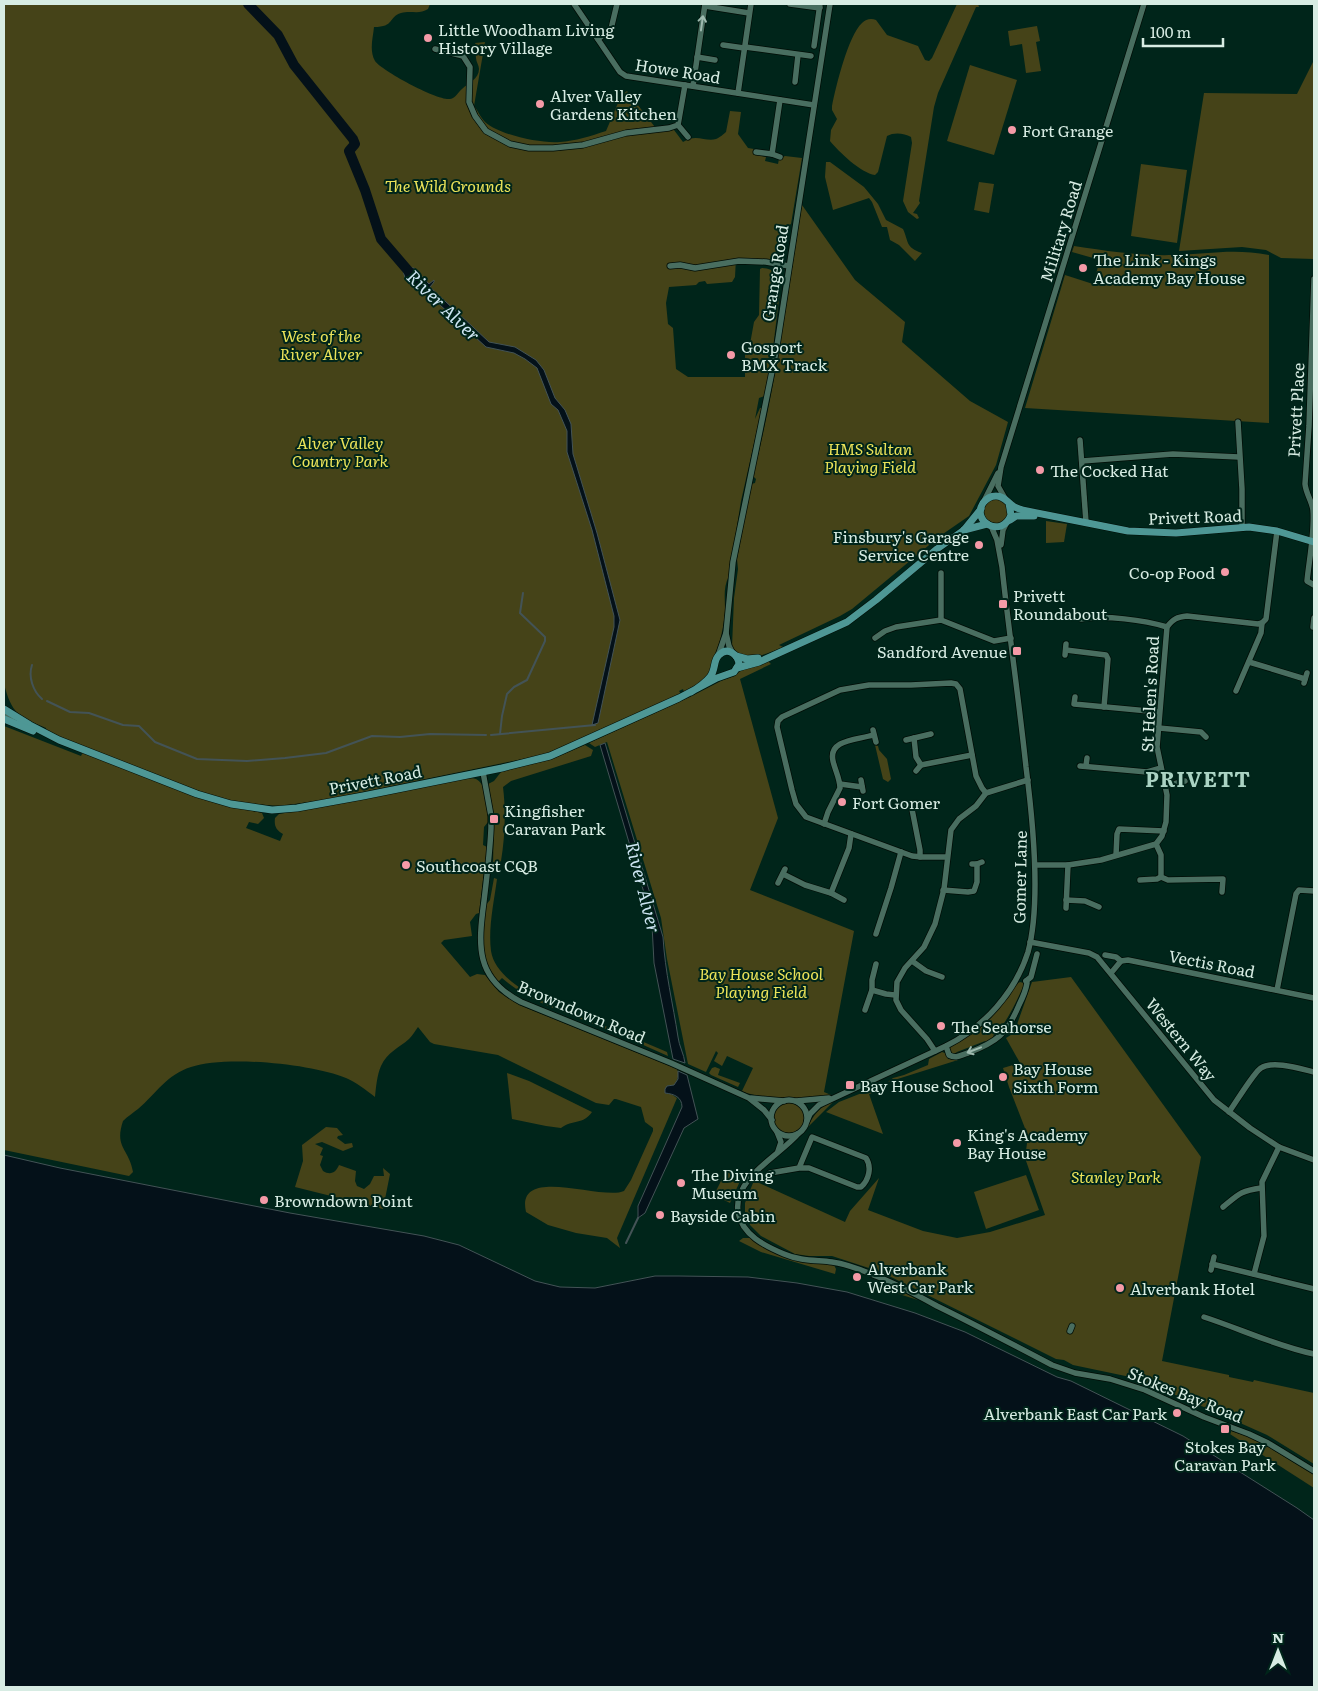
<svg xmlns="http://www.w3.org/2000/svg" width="1318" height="1691" font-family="Literata,serif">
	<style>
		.green { fill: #454318 }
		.water { fill: #041119; stroke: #435356 }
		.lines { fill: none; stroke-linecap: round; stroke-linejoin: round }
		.stream { stroke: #435356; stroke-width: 2 }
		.river { stroke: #041119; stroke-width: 10 }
		.minor-casing { stroke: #000d06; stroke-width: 7 }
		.major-casing { stroke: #000d06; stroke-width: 8 }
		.minor { stroke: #496e60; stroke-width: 5.5 }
		.major { stroke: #4e9795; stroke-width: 7 }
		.oneway { stroke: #9ebaaf }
		.poi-dot { fill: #f49aa7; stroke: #00251a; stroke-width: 2 }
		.labels { text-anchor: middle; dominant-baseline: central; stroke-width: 4; stroke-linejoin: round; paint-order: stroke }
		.poi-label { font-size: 16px; fill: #d7ece3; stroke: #00251a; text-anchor: start }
		.street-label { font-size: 16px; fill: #d7ece3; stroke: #00251a }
		.park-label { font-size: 16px; font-style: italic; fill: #ebe359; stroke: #00251a }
		.water-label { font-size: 18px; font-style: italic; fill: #cde5f2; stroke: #00251a }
		.district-label { font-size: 21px; font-weight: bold; letter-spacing: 1px; fill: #aad3c3; stroke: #00251a }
	</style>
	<rect width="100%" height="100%" fill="#00251a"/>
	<g class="green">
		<path d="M4,4H430L428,9C419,15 411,10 401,13C388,17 395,27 374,27C373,38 369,50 375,61C382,71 438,101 450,99C456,98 458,92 462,89C468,83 479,79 479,69C479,65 476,62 476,58C475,52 478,48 475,43L485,42L474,106C478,111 481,118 485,122C499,135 542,144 560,142C575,141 591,136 606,131L621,96L627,91L658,131L674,130L683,142C696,133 705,142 716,139C719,138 724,134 726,132L730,111L741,112L738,134L748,148L754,149L753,154L766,157L765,161L778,164L779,159L785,156L802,158L791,224L789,225L782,256L775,261L736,258L735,277L732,282L707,284L705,281L699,282L696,285L669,287L666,303L668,324L673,328L676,369L688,377H745V350L750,344L754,322L759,315L760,269L762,268C776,269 774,274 781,283L773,348L765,396L759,398L755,419L760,408H762L741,501L729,576C723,587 725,598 725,610C725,625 715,666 706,677C701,684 692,688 684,692L683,689L679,691L681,694L547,754L323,800L280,806L240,803L209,795L47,732L46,728C18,716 12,714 4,684Z"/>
		<path d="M957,4H978L979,7H976L938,93L934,107L919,201L920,203L913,213L917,214L919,218L917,219L908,212L903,201L912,143L911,137C904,133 894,132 887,136L878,172L875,175C861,173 839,152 830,141L831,130L837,119L832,110V106C836,86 848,36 862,23C866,19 871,18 876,20L887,35L918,46L925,60L929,61L932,58Z"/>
		<path d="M1037,26L1040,41L1036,42L1041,71L1026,73L1022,44L1010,46L1008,31Z"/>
		<path d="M1314,60V259L1281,258L1266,250L1242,247L1179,251L1204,93L1297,94Z"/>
		<path d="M970,65L1017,80L994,155L947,141Z"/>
		<path d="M826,162H830L864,187L878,204L886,220L903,229C909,242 905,247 922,253L915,261L899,245L890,240L887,227H882L872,202L869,198L833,210L825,177Z"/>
		<path d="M1141,164L1187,170L1177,243L1131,236Z"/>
		<path d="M979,182L994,184L989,213L974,210Z"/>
		<path d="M802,205L855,280L905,322L902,342L970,401L1008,422L996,465L969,516L940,536L852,609L840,616L779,645L783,647C766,654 745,665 732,647L734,598L738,569L737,559L751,484L755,483L756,479L753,476C776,387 787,296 802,205Z"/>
		<path d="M1074,246C1107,251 1140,256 1173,255C1208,254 1234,248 1269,255V423L1025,408L1065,275L1093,284L1100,260L1072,252Z"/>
		<circle cx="996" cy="511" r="12"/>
		<path d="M1046,521L1067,524L1064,542L1046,543Z"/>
		<path d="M768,661L771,664L740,679L778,818L750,890L854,931L824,1092L831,1095C807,1099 764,1101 742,1091L753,1068L727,1056L722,1066L714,1061L718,1053L716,1051L706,1072L688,1064L667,959L661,918L607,742L595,747L589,743L690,697L721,681L735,676L739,672L749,667Z"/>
		<path d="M4,726L81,756L83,752L219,804L262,813L264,818L258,824L249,822L246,828L280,841L283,834C276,830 274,826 275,818L279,814L321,807L455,780C461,780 470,777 476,779C487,784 487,807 488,817V822L484,827L483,845L487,847L479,913L476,914L470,922L472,936L444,940L441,943L470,977L477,974L485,975L499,992L519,1005L677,1069C680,1076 677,1080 674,1085H669L665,1093L671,1094L677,1098L617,1238L620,1248L607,1238L576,1233L548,1225L526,1212C515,1164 602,1201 624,1191L631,1180L653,1131V1128L645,1122L641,1107L616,1099H614L609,1105L596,1103L498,1055L434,1044L430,1042L418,1027C415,1031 413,1035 409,1039C399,1048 387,1052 381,1066C377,1075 376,1087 375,1097C366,1090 356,1082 346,1078C312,1064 226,1055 191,1067C166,1075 157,1093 138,1109C133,1113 128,1116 123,1121C114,1148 129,1148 133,1172L129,1176L4,1150Z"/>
		<path d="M585,745L593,750L591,756L511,781L503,787C506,811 505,837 501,861L496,864V866L493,865L494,816L488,784L494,781L501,772L557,757Z"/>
		<path d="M875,745L878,746L879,750L887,759L891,779L888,782L883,779Z"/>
		<path d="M494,878L497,879C494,902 488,928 491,951C497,991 576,1014 610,1028L608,1030C574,1015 530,1003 502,978L498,982L487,965L482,940L485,906L490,900Z"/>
		<path d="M1071,977L1201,1157L1162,1361L1229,1375V1377L1253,1382L1254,1380L1314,1393V1464L1267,1435L1211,1410L1135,1378L1073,1365L1064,1360L1056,1359L881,1272L832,1256H809L795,1254L761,1236L750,1225L745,1212V1203L753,1183L757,1182L845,1222L850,1211L879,1178L868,1210L923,1231L957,1238L990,1232L1045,1215L1025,1158L1028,1136L1009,1087L1003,1068L1020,1063L1006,1038L1014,1033L1032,982Z"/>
		<path d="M1020,982L1024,983L1025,987H1023C1015,1004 1007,1023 993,1036L994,1038L987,1043L985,1041L957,1052L954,1054H952L949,1049L951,1046C965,1039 979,1030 990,1019C998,1011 1014,984 1020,982Z"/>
		<path d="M613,1029L667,1052L668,1056L612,1031Z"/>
		<path d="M942,1052L945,1053L948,1059L958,1060L888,1082L893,1078L904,1075L928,1065L929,1059Z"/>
		<path d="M715,1067L720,1069L718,1075L740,1083L738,1087L711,1075L709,1073L712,1068Z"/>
		<path d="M507,1073L529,1081L592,1112C583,1125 573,1119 561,1128L546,1126L512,1119Z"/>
		<path d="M877,1087L879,1091L869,1094L883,1134L826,1112L839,1102Z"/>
		<path d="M835,1100L806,1129C815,1114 818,1108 835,1100Z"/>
		<circle cx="789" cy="1118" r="15"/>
		<path d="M326,1127L337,1128L343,1135L338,1136L337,1138L345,1144L352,1143L353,1147L343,1151L322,1142L315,1144L323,1148L320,1155L323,1156L320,1165L323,1171C331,1176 336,1172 339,1165L356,1171L355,1181L357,1186L364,1189L370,1184L374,1176H384L383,1168L390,1174L383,1209L295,1187L303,1161L302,1145Z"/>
		<path d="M728,1172L741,1179L730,1203L714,1195L725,1173Z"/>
		<path d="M1026,1175L1039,1210L986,1229L974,1192Z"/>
		<path d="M743,1238H751L783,1255L833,1263L836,1269L835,1274L761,1252L739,1241Z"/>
		<path d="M886,1286H891L918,1300L883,1289Z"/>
		<path d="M1219,1427L1255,1439L1314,1475V1488Z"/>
	</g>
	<g class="water">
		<path d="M404,263L410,268H414L429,284L434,280V282L430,287L489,342L515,347L536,360L544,370L555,398L565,410L571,424L573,454L597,533L620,620L598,723L592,725L614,627V616L592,530L567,452V431L558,410L551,404L537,368L525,359L514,353L486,347L428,294L424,291L421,292L405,278L402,267Z"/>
		<path d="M605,743L663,937C665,972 673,1004 678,1037C679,1046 684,1054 685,1063L673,1059L654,963L652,925L645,896L600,745Z"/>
		<path d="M678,1071L687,1075L698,1119L684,1128L645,1213L638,1218V1206L682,1107C682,1097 674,1094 665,1093V1089L667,1086L674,1085L678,1079Z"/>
		<path d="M4,1155L60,1168L290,1213L424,1236L459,1245L535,1281L560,1287L595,1288L655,1276H679L748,1277L797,1283L847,1292L915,1313L965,1332L1057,1377L1071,1381L1183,1436L1297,1508L1314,1520V1687H4Z"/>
	</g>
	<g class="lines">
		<g class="stream">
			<path d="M32,665C28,677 33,691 42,699"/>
			<path d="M47,701L70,712L89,713L123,725L139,726L155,742L197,759L247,761L285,758L326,753L372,736L400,737L430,734L486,735"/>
			<path d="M500,734L502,716L507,694L514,687L527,680L545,641V637L520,613L523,593"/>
			<path d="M491,735L595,725"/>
			<path d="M626,1243L638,1218"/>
		</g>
		<path class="river" d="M248,4L278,35L294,65L353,139L355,144L349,151L365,190L381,239L411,274"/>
		<g class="minor-casing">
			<g id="minor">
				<path d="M574,4L620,72L626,76L814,105"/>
				<path d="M790,4L820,8"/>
				<path d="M705,6L749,13"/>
				<path d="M598,39L611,29L617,4"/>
				<path d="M723,45L744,48"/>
				<path d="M814,46L820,4"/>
				<path d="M745,47L811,56"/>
				<path d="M435,49L463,56L470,67L469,102L475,116L486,131L510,144L529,148H553L583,145L626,133L669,128L678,125L685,85"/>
				<path d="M697,57L715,60"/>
				<path d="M795,82L798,55"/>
				<path d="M693,86L705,4"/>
				<path d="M738,93L751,4"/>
				<path d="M678,125L688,137"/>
				<path d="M756,152L772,154L780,100"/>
				<path d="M772,154L780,157"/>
				<path d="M670,266L680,265L695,268L739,261L766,262L789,266"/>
				<path d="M1314,279L1309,426L1305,484C1306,494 1312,501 1313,510C1315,530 1309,561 1307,581L1314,585"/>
				<path d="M1238,422L1242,489V528"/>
				<path d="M1080,440L1086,522"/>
				<path d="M1082,461L1173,454L1239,457"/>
				<path d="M1006,500L998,486L1001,467L1144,4"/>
				<path d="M984,501L998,473"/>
				<path d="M1001,545L1003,530L1006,524"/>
				<path d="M941,573V620"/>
				<path d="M1081,619C1105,615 1144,620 1167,627"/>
				<path d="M1313,627L1314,618"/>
				<path d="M875,638L885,631L896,627L941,620L994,641L1011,638"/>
				<path d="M1066,650L1106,655L1108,659L1104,707"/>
				<path d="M732,652L729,646L726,633L733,562L776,352L830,4"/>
				<path d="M1065,655L1066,644"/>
				<path d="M718,656L726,633"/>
				<path d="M1249,662L1305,679"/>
				<path d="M1304,683L1307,673"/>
				<path d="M1236,691L1261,633L1262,623L1266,619L1277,531"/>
				<path d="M1075,697L1074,704L1159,712"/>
				<path d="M4,713L12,720"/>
				<path d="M1159,728L1201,732L1206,737"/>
				<path d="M873,730L876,742"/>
				<path d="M914,738L916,757L921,765L972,755"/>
				<path d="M906,740L931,734"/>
				<path d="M1080,766L1147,772L1161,768"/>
				<path d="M1086,766L1087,758"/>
				<path d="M916,771L921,765"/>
				<path d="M483,772L491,816V828C490,852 487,876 484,901C478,946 475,978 521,1002L671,1063L749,1098L764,1110L772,1120"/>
				<path d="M861,780L863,791"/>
				<path d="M840,784L862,787"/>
				<path d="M1166,786L1185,781"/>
				<path d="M911,804L920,850V857"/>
				<path d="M905,807L915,803"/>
				<path d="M824,824L828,812L840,788C840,779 835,770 833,761C828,739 858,740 873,735"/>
				<path d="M1156,844L1161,855V877L1168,880L1223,879L1222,892"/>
				<path d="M1116,855L1117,834L1119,829L1164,831"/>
				<path d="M947,857H922L912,856L806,817L796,804L792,790L777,727L778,721L782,717L840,690L869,685H911L951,683L956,684L960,689L976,776L982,788L986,793"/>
				<path d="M972,864H977L982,862"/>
				<path d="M1035,865H1068L1101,860L1156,844L1162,836L1166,822L1167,795L1157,747L1167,627C1173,619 1177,617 1187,616L1258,624L1262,623"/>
				<path d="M783,874L805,885L831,893L844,900"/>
				<path d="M1140,880L1157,879L1161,877"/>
				<path d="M778,883L785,869"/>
				<path d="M943,890L968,892L974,891L977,882V864"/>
				<path d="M831,893L849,848L851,834"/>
				<path d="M1066,900L1085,901L1099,907"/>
				<path d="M1066,908L1068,865"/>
				<path d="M876,934L891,888L901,852"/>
				<path d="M1030,942L1089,953L1097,957L1214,1100L1250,1128L1279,1147L1314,1160"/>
				<path d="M1105,955L1116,957L1121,961"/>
				<path d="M912,961L926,971L942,977"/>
				<path d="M1111,973L1121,961L1128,960L1314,998"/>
				<path d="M1026,981L1031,977L1037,954"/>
				<path d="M872,990L886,994L895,995"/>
				<path d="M1277,990L1296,894L1299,890L1314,891"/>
				<path d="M865,1010L872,990V980L876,964"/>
				<path d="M946,1046L949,1055C956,1059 961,1055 968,1053C997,1042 1007,1034 1019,1005C1023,997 1026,990 1027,983L1026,981"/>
				<path d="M935,1051L927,1039L901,1010L896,1000L897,982L905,968L924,947L935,924L944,889L951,830L959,819L976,806L986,793L1028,780"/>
				<path d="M751,1098L784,1101"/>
				<circle cx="789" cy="1118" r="18"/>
				<path d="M796,1101L829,1098"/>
				<path d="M1229,1112C1235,1104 1254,1072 1261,1068C1273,1060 1301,1069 1314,1072"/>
				<path d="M807,1121L810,1114L819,1105L946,1046C984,1027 1015,993 1028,952C1034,930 1035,907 1035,884C1035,844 1031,806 1026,767C1019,700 1009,634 1002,567L997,540L991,526"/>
				<path d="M777,1132L781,1142L778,1151"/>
				<path d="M798,1134C779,1156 733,1178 738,1212C742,1235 765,1246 784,1254C800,1261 815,1260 832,1262C847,1264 862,1270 876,1276C897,1284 917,1295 937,1306C976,1325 1014,1345 1052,1365L1075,1373L1110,1379L1145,1390L1204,1417L1249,1434L1268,1443L1314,1471"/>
				<path d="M753,1174L764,1179L770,1173L799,1168H809L857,1187H861C869,1180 872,1167 866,1158L812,1137L799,1168"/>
				<path d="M1223,1207C1239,1194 1240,1191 1261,1188"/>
				<path d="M1212,1264L1314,1289"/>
				<path d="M1211,1270L1214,1257"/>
				<path d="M1254,1274L1264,1236L1262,1182L1279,1147"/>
				<path d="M1204,1317C1241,1329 1276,1346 1314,1354"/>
				<path d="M1070,1331L1072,1326"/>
			</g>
		</g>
		<g class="major-casing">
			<g id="major">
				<path d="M1009,503L1011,515C1002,539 971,522 983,503C986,499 991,496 996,496C1004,496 1007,502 1013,506C1017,509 1022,510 1027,511L1128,531L1176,533L1249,527L1277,531L1314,542"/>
				<path d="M1010,520L1016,516H1034"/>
				<path d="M964,530L987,524"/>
				<path d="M736,656L747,659L758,658"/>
				<path d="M737,668L759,662L847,622L876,600L937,549L964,530L981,509"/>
				<path d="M4,709L30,725L59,740L197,794L231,804L272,810L297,808L363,796L502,768L550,756L679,698L717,678L734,672L739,664C738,655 728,646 719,655C713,660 716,670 710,677C705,683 698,688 691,692"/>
				<path d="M4,719L33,731"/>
			</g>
		</g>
		<use href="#minor" class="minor"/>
		<use href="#major" class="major"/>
	</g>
	<defs><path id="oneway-shaft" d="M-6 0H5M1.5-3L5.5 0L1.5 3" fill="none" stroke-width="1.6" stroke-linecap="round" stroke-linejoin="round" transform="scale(1.25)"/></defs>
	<g class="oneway">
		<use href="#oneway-shaft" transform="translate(702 23) rotate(-82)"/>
		<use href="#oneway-shaft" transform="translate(974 1050) rotate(159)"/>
	</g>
	<g class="poi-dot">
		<circle cx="428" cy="38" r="5"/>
		<circle cx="540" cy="104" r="5"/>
		<circle cx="1012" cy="130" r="5"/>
		<circle cx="1083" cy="268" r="5"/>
		<circle cx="731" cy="355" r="5"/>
		<circle cx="1040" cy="470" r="5"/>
		<circle cx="979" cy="545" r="5"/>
		<circle cx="1225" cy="572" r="5"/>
		<rect x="998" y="599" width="10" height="10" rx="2.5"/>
		<rect x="1012" y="646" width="10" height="10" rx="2.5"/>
		<circle cx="842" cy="802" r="5"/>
		<rect x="489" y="814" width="10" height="10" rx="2.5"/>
		<circle cx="406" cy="865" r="5"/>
		<circle cx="941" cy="1026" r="5"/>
		<circle cx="1003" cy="1077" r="5"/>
		<rect x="845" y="1080" width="10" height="10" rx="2.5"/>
		<circle cx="957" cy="1143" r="5"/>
		<circle cx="681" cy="1183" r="5"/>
		<circle cx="264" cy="1200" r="5"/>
		<circle cx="660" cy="1215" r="5"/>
		<circle cx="857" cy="1277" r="5"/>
		<circle cx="1120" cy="1288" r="5"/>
		<circle cx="1177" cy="1413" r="5"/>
		<rect x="1220" y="1424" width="10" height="10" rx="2.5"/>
	</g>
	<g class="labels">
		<g class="poi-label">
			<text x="438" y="29">Little Woodham Living<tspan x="438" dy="18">History Village</tspan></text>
			<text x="550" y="95">Alver Valley<tspan x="550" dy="18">Gardens Kitchen</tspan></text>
			<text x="1022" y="130">Fort Grange</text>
			<text x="1093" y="259">The Link - Kings<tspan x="1093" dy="18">Academy Bay House</tspan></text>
			<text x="741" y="346">Gosport<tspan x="741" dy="18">BMX Track</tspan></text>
			<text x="1050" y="470">The Cocked Hat</text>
			<text x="969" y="536" text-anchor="end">Finsbury's Garage<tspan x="969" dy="18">Service Centre</tspan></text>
			<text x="1215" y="572" text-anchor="end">Co-op Food</text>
			<text x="1013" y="595">Privett<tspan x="1013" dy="18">Roundabout</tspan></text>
			<text x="1007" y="651" text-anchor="end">Sandford Avenue</text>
			<text x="852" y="802">Fort Gomer</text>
			<text x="504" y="810">Kingfisher<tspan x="504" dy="18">Caravan Park</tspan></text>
			<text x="416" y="865">Southcoast CQB</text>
			<text x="951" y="1026">The Seahorse</text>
			<text x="1013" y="1068">Bay House<tspan x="1013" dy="18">Sixth Form</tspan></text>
			<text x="860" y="1085">Bay House School</text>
			<text x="967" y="1134">King's Academy<tspan x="967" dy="18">Bay House</tspan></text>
			<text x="691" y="1174">The Diving<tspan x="691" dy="18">Museum</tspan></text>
			<text x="274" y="1200">Browndown Point</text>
			<text x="670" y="1215">Bayside Cabin</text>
			<text x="867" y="1268">Alverbank<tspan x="867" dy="18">West Car Park</tspan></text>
			<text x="1130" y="1288">Alverbank Hotel</text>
			<text x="1167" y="1413" text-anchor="end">Alverbank East Car Park</text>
			<text x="1225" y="1446" text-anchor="middle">Stokes Bay<tspan x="1225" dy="18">Caravan Park</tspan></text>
		</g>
		<g class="street-label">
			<text transform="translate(678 70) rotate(9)">Howe Road</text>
			<text transform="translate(1060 231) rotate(-73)">Military Road</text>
			<text transform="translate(774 273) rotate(-81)">Grange Road</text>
			<text transform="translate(1295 410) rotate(-87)">Privett Place</text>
			<text transform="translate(1195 516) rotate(-2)">Privett Road</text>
			<text transform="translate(1149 694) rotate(-87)">St Helen's Road</text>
			<text transform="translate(375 779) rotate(-11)">Privett Road</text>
			<text transform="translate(1019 877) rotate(-89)">Gomer Lane</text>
			<text transform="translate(1212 963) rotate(11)">Vectis Road</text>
			<text transform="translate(582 1011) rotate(23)">Browndown Road</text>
			<text transform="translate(1182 1039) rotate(51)">Western Way</text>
			<text transform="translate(1186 1394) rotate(22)">Stokes Bay Road</text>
		</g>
		<g class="park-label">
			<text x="448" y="185">The Wild Grounds</text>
			<text x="321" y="335">West of the<tspan x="321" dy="18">River Alver</tspan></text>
			<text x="340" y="442">Alver Valley<tspan x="340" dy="18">Country Park</tspan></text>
			<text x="870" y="448">HMS Sultan<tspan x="870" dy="18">Playing Field</tspan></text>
			<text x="761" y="973">Bay House School<tspan x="761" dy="18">Playing Field</tspan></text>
			<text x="1116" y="1176">Stanley Park</text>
		</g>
		<g class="water-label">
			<text transform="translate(444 305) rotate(44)">River Alver</text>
			<text transform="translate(644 887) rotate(76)">River Alver</text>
		</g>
		<g class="district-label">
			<text x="1198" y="777">PRIVETT</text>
		</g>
	</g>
	<rect width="1318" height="1691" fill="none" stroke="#d7ece3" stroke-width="10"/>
	<g transform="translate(1278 1651)" stroke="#00251a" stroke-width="4" paint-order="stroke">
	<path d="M0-4L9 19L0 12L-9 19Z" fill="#d7ece3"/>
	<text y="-8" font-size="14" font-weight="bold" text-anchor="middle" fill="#d7ece3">N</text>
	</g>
	<path d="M1143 38v8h80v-8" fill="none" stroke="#d7ece3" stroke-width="2.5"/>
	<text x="1150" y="38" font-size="15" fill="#d7ece3" stroke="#00251a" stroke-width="4" paint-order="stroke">100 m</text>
</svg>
